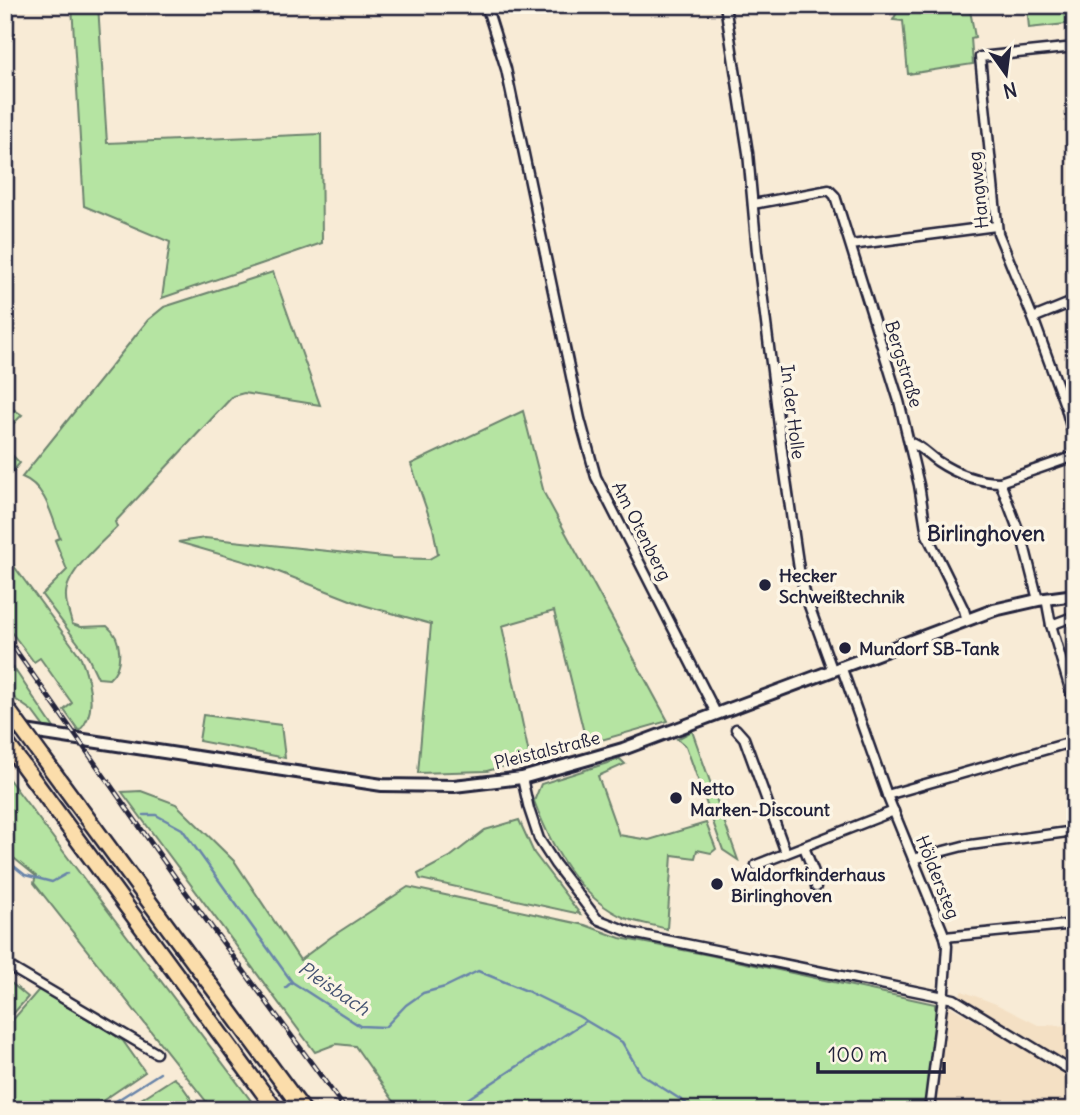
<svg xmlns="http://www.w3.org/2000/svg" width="1080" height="1115" font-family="Delius,sans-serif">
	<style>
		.built { fill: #f4e0c4 }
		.green { fill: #b5e4a2; stroke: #6c836e; stroke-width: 2 }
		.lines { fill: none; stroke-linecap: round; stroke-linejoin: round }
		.stream { stroke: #6884a9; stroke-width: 2.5 }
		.minor-casing { stroke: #22223b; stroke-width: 13 }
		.secondary-casing { stroke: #22223b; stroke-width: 16 }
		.motorway-casing { stroke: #22223b; stroke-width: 19 }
		.minor { stroke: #fcf5e5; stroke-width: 8 }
		.secondary { stroke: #fcf5e5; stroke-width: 10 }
		.motorway { stroke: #fbddab; stroke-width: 14 }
		.rail-casing { stroke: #22223b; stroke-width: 5 }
		.rail { stroke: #fcf5e5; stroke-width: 2.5; stroke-dasharray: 8; stroke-linecap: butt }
		.motorway-bridge-casing { stroke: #22223b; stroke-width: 19; stroke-linecap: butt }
		.motorway-bridge { stroke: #fbddab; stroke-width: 14 }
		.poi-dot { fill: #22223b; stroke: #fcf5e5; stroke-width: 2.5 }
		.labels { text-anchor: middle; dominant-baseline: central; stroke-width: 7; stroke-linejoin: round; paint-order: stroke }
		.street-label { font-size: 18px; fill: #22223b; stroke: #fcf5e5 }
		.poi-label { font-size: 18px; font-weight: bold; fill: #22223b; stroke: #fcf5e5; text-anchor: start }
		.water-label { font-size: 19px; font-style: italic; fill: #455372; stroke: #fcf5e5 }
		.quarter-label { font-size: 21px; font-weight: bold; fill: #22223b; stroke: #fcf5e5 }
	</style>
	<rect width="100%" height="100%" fill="#f8ebd6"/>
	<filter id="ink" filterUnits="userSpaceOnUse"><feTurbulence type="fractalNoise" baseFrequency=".0143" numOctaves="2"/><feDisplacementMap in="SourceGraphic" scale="14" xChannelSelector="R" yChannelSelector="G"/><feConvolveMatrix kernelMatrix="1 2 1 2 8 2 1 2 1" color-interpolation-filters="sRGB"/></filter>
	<g filter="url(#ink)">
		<g class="built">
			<path d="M962,991L996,1004L1038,1025L1075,1026V1069L958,997Z"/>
			<path d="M946,1004L1075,1077V1110H933Z"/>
		</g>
		<g class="green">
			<path d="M72,5H98L107,143L321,134L322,243L162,298L170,242L84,206Z"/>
			<path d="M901,5H969L975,37L971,38L973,64L908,74L903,21L893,20Z"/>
			<path d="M1027,5H1075V23L1029,28Z"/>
			<path d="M273,272L320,405L244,393L233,396L115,522L117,527C101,543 64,574 66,597C66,606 70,615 72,624L81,627L107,626C122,638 124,666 109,679L98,678L87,655L42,595L67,570L55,540L60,538C52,517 46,486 22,477L148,320L164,307Z"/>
			<path d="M5,408L13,409L22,415L5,432Z"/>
			<path d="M523,411L544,493L668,721L591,743L586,741L554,611L502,626L530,759L487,771L418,773L431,624L363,605L271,569L178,542L205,538L393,558L429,559L438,554L433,528L411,464Z"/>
			<path d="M5,448L20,463L5,480Z"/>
			<path d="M5,554L80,656C89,678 99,712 79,731L64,710L72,703L40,658L34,662L5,624Z"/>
			<path d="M5,655L54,728L44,727L32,711L15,699L5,685Z"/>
			<path d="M203,715L281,725L285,758L199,741Z"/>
			<path d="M692,731L738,860L723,850L686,746L677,739Z"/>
			<path d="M620,759L625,764L598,776L619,835L649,840L706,823L716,849L711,853L697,850L695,858L672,855L667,929C654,925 638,923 625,918C578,898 551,846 534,801L541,784Z"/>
			<path d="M5,774L258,1110H213L34,883L36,876L5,851Z"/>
			<path d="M141,791L176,804L235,862L300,960L331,937L408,887L585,925L620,938L709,955L935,1004L936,1019L926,1110H400L355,1046L336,1044L315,1052L122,792Z"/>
			<path d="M519,820L534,853L580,914L420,879L418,874L450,857L485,830Z"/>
			<path d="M5,978L28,997L5,1023Z"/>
			<path d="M42,986L123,1041L145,1072L89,1110H5V1029Z"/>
			<path d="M174,1078L180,1083L199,1110H124Z"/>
		</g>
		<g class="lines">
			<g class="stream">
				<path d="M144,815H156L182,829L292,982L360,1026L385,1027L406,1005L423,993L445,987L478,971L527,991L578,1016L622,1042L641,1074L686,1103V1110"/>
				<path d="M5,859L25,875L52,882L68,873"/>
				<path d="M285,988L292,982"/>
				<path d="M102,1110L160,1073"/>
				<path d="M451,1110L586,1021"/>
			</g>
			<g class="minor-casing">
				<g id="minor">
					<path d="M486,5L506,69L580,419L596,477L716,713"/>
					<path d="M725,5L748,153L757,252L784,466L799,569L807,600L832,669"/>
					<path d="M1075,47L980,57L998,233L1033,318L1066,408L1075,442"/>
					<path d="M753,204L829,190L835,196L899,401L919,485L927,535L964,610L967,620"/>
					<path d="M851,245L996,226"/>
					<path d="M1033,318L1075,301"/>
					<path d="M909,442C921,446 927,454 937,461C955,473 978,482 1000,482L1024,545L1038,600"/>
					<path d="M1000,482L1069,458H1075"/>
					<path d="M1046,598L1051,625L1075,706"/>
					<path d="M1051,625L1075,616"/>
					<path d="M841,666L887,795L945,937L947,946L944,990L929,1110"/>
					<path d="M736,729L744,738L786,853"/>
					<path d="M522,778L529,809L539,839L555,864L597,919L632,933L954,999L1075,1073"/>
					<path d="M887,795L1075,741"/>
					<path d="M804,847L815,875L816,887"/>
					<path d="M913,859L963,846L1075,831"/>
					<path d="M756,865L894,811"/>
					<path d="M945,937L1075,924"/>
					<path d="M5,964L156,1053"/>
				</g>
			</g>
			<g class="secondary-casing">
				<path id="secondary" d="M5,728L382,785L454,786L522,778L623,749L994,610L1038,600L1075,595"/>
			</g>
			<g class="motorway-casing">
				<g id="motorway">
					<path d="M5,741L276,1110"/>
					<path d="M43,758L303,1110"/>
				</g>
			</g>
			<use href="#minor" class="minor"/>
			<use href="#secondary" class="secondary"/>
			<use href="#motorway" class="motorway"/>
			<g class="rail-casing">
				<path id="rail" d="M5,635L182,887L346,1110"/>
			</g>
			<use href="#rail" class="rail"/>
			<g class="motorway-bridge-casing">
				<path id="motorway-bridge" d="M5,706L43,758"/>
			</g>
			<use href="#motorway-bridge" class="motorway-bridge"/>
		</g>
	</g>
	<g class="poi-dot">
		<circle cx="765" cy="585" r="7"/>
		<circle cx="845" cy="648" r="7"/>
		<circle cx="676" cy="798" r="7"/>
		<circle cx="717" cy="884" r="7"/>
	</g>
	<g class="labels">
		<g class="street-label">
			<text transform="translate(978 190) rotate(-96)">Hangweg</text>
			<text transform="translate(904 364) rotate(73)">Bergstraße</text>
			<text transform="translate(793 412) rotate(83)">In der Holle</text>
			<text transform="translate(642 531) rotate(63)">Am Otenberg</text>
			<text transform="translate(547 750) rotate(-14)">Pleistalstraße</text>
			<text transform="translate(938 877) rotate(68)">Höldersteg</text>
		</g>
		<g class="poi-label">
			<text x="779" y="575">Hecker<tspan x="779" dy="21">Schweißtechnik</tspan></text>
			<text x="859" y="648">Mundorf SB-Tank</text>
			<text x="690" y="788">Netto<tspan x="690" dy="21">Marken-Discount</tspan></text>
			<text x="731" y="874">Waldorfkinderhaus<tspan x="731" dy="21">Birlinghoven</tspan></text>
		</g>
		<g class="water-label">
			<text transform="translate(334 988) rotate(34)">Pleisbach</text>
		</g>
		<g class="quarter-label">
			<text x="986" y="533">Birlinghoven</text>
		</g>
	</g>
	<rect width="1080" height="1115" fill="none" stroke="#fcf5e5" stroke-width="28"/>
	<rect x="14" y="14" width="1052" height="1087" fill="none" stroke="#22223b" stroke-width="2.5" filter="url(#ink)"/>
	<g transform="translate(1006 74) rotate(166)" stroke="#fcf5e5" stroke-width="5" paint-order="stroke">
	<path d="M0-5L12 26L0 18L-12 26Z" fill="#22223b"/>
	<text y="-10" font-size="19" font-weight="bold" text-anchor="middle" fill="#22223b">N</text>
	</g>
	<path d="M818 1062v10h126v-10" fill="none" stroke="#22223b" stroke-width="3.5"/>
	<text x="828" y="1062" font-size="21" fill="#22223b" stroke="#fcf5e5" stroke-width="5" paint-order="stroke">100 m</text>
</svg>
